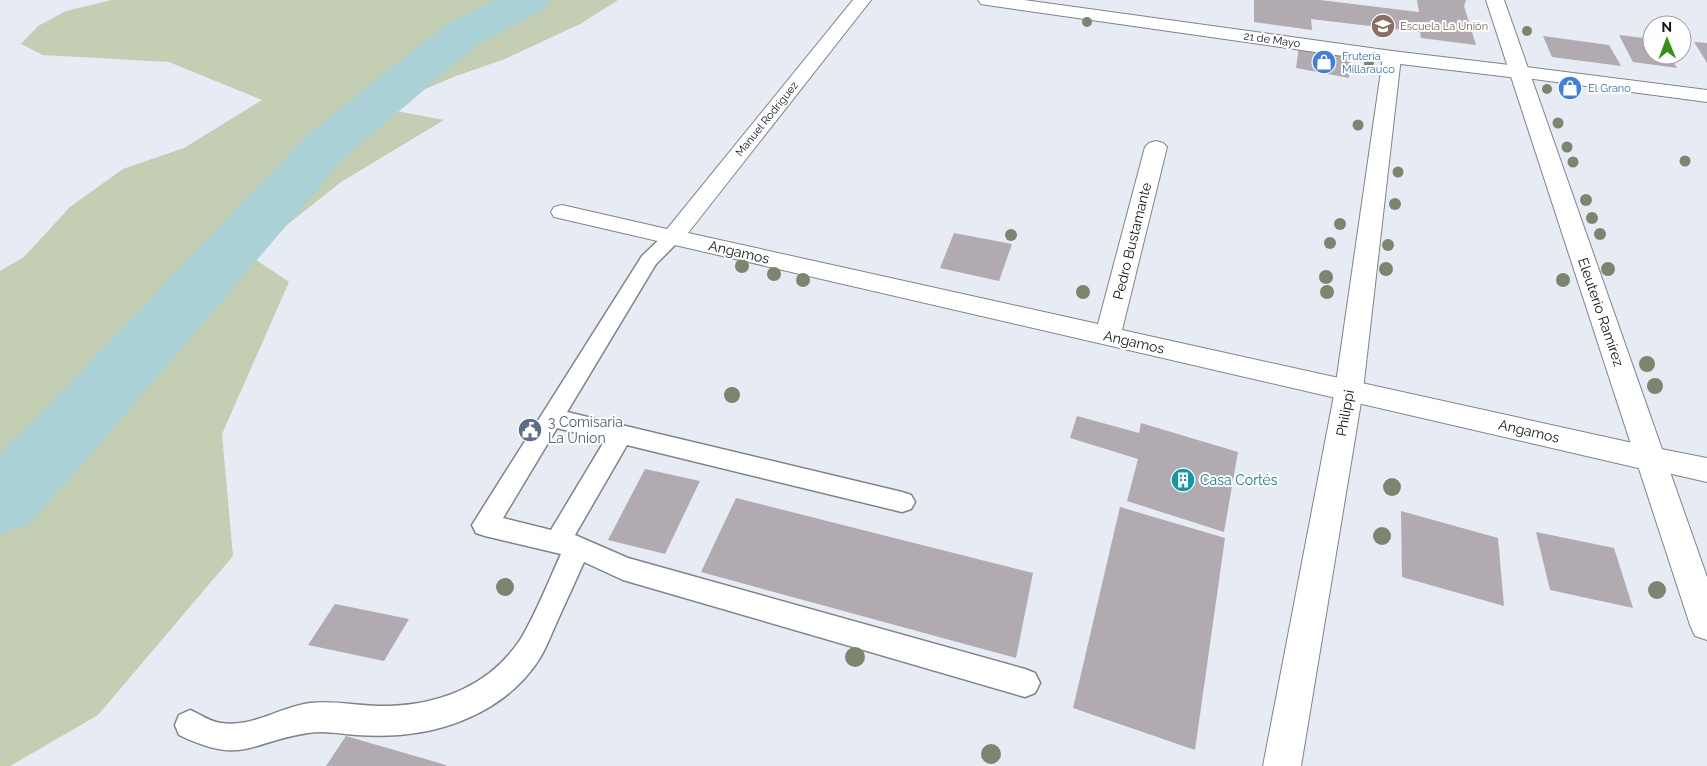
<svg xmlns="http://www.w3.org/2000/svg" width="1707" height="766" font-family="Raleway,sans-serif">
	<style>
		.green { fill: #c3ceb2 }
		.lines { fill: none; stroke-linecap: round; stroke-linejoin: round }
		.river { fill: #a9d1d6; fill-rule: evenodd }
		.building { fill: #b1aab1 }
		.lane-casing { stroke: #7f838b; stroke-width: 3 }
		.street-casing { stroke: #7f838b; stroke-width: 2 }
		.secondary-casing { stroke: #7f838b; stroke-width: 2 }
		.primary-casing { stroke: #7f838b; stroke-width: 2 }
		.lane { fill: #fff; fill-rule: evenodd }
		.street { fill: #fff; fill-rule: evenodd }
		.secondary { fill: #fff; fill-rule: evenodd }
		.primary { fill: #fff; fill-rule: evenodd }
		.tree { fill: #7c866f }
		.labels { text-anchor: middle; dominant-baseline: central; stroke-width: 4; stroke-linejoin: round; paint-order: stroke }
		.far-education-label { font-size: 11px; fill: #785e54; stroke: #fff; text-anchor: start }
		.far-street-label { font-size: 11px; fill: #0f1114; stroke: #fff }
		.far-shop-label { font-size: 11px; fill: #366cbe; stroke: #fff; text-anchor: start }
		.street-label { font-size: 14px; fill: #0f1114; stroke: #fff }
		.service-label { font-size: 14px; fill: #4e5e75; stroke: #fff; text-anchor: start }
		.culture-label { font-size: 14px; fill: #0d838f; stroke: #fff; text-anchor: start }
	</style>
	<rect width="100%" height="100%" fill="#e6ebf4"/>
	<path class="green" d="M112,0H618L580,24L505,59L456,76L380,108L444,120L341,182L249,255L289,282L222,434L233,556L98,715L10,766H0V271L24,257L70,207L123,169L184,148L262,100L169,62L43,55L21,44L38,26L66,11Z"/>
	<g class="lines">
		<path class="river" d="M495,0H551L544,9L477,45L344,158L87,459L28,525L0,534V453L35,419L306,136L445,25Z"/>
	</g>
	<g class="building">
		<path d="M1254,0H1320L1419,12L1417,0H1466L1464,6L1476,45L1421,38L1420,32L1311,19L1312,30L1254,22Z"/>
		<path d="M1619,35L1652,39V55H1669L1677,68L1633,62Z"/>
		<path d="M1543,36L1609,45L1621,66L1552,57Z"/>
		<path d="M1694,42L1707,43V63Z"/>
		<path d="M1299,47L1351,56L1349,78L1296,68Z"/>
		<path d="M954,233L1012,244L999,281L940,268Z"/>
		<path d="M1077,416L1139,433L1141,423L1238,452L1224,532L1127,501L1138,459L1070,438Z"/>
		<path d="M645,469L700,481L665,554L608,540Z"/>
		<path d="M736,498L1033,573L1016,658L701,572Z"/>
		<path d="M1120,507L1225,538L1195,750L1073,708Z"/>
		<path d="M1401,511L1498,538L1504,606L1402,577Z"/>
		<path d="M1536,532L1614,548L1633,608L1550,590Z"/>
		<path d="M335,604L409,619L384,661L308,645Z"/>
		<path d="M346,736L446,765V766H326Z"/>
	</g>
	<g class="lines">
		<g class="lane-casing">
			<path id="lane" d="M673,231L680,233L683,237L656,264L567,412L902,492L911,495L915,502L911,509L902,512L627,445L575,535L628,558L1025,669L1035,673L1040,683L1035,693L1025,697L623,580L584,562C575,583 565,603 556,624C551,635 546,648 540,658C510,706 454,731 399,735C385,736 371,736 357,735C341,734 324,730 308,733C248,742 244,766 179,735L175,725L179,715L190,710C200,714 210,722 221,723C252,728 280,707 310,703C336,700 363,707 390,706C442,704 490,685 520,640C535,616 549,580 561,554L485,536L476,533L472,525L642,256L666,233ZM557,428L605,440L551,530L503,518Z"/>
		</g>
		<g class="street-casing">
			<g id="street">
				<path d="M853,0H871L688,233L1098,324L1145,147L1149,143L1156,141L1163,143L1167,147L1122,330L1651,447L1661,451L1666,459L1661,467L1651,471L554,217L551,212L554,207L562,205L667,229Z"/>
				<path d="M978,0H1024L1392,51L1518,66L1525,68L1528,72L1525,76L1518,78L1392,63L987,5L981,4Z"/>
			</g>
		</g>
		<g class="secondary-casing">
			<g id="secondary">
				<path d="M1392,51L1399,53L1401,57L1363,390L1301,766H1263L1335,390L1383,57L1385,53Z"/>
				<path d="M1518,66L1707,90V102L1511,76L1508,72L1511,68Z"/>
				<path d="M1651,447L1707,458V482L1641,467L1636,459L1641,451Z"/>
			</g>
		</g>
		<g class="primary-casing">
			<path id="primary" d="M1486,0H1504L1707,577V640L1695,636L1690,625Z"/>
		</g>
		<use href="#lane" class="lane"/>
		<use href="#street" class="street"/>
		<use href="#secondary" class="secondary"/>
		<use href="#primary" class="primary"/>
	</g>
	<g class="tree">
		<circle cx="1087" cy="22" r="5"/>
		<circle cx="1527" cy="31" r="5"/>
		<circle cx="1380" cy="33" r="5"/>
		<circle cx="1369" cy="63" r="5"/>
		<circle cx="1547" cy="89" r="5"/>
		<circle cx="1558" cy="123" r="5.5"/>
		<circle cx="1358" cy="125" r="5.5"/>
		<circle cx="1567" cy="147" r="5.5"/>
		<circle cx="1685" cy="161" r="5.5"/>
		<circle cx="1573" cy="162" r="5.5"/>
		<circle cx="1398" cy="172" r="5.5"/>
		<circle cx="1586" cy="200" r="6"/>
		<circle cx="1395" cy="204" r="6"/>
		<circle cx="1592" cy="218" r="6"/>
		<circle cx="1340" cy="224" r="6"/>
		<circle cx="1600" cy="234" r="6"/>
		<circle cx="1011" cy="235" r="6"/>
		<circle cx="1330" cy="243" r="6"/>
		<circle cx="1388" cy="245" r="6"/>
		<circle cx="742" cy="266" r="7"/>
		<circle cx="1386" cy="269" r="7"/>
		<circle cx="1608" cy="269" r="7"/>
		<circle cx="774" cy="274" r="7"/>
		<circle cx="1326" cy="277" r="7"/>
		<circle cx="803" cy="280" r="7"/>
		<circle cx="1563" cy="280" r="7"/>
		<circle cx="1083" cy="292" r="7"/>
		<circle cx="1327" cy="292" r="7"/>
		<circle cx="1647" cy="364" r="8"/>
		<circle cx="1655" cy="386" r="8"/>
		<circle cx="732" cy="395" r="8"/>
		<circle cx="1392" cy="487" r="9"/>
		<circle cx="1382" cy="536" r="9"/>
		<circle cx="505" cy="587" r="9"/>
		<circle cx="1657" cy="590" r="9"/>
		<circle cx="855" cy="657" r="10"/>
		<circle cx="991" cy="754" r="10"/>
	</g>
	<defs>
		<g id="school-disc" transform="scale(1.25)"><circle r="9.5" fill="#8d6e63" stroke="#fff"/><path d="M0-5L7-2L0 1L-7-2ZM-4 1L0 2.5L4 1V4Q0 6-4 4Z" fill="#fff"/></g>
		<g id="shop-disc" transform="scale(1.25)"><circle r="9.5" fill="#3f7fe0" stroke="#fff"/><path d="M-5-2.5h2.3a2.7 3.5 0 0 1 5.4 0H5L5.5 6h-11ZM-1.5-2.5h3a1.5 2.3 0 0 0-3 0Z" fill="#fff"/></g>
		<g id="civic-disc" transform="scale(1.25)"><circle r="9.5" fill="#5c6f8a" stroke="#fff"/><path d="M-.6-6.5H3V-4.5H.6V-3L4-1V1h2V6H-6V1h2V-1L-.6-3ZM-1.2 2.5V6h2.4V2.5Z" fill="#fff"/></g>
		<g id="building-disc" transform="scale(1.25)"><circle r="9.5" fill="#0f9aa8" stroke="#fff"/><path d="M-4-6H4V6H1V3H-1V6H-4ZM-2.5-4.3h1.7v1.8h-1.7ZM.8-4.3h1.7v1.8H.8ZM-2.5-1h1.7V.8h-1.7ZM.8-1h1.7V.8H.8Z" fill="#fff"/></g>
	</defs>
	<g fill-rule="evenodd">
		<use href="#school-disc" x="1383" y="26"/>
		<use href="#shop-disc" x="1324" y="62"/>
		<use href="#shop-disc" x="1570" y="88"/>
		<use href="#civic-disc" x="530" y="430"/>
		<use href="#building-disc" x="1183" y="480"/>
	</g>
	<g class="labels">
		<g class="far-education-label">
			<text x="1400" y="26">Escuela La Unión</text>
		</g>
		<g class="far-street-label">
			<text transform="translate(1272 40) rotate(8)">21 de Mayo</text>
			<text transform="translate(767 119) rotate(-51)">Manuel Rodríguez</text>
		</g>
		<g class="far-shop-label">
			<text x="1342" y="56">Frutería<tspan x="1342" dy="13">Millarauco</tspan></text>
			<text x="1588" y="88">El Grano</text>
		</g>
		<g class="street-label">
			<text transform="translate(1132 241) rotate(-76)">Pedro Bustamante</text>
			<text transform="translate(739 252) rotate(13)">Angamos</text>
			<text transform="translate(1601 312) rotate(71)">Eleuterio Ramírez</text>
			<text transform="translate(1134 342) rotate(13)">Angamos</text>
			<text transform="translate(1345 413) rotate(-80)">Philippi</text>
			<text transform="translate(1529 431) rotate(13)">Angamos</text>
		</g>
		<g class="service-label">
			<text x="548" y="422">3 Comisaria<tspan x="548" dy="16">La Union</tspan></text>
		</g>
		<g class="culture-label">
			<text x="1200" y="480">Casa Cortés</text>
		</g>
	</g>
	<g transform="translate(1667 40) rotate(359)"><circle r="24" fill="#ffffff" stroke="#9fa0a1"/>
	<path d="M0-4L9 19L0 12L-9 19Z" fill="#319313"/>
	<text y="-8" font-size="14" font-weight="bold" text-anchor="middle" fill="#0f1114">N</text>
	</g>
</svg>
